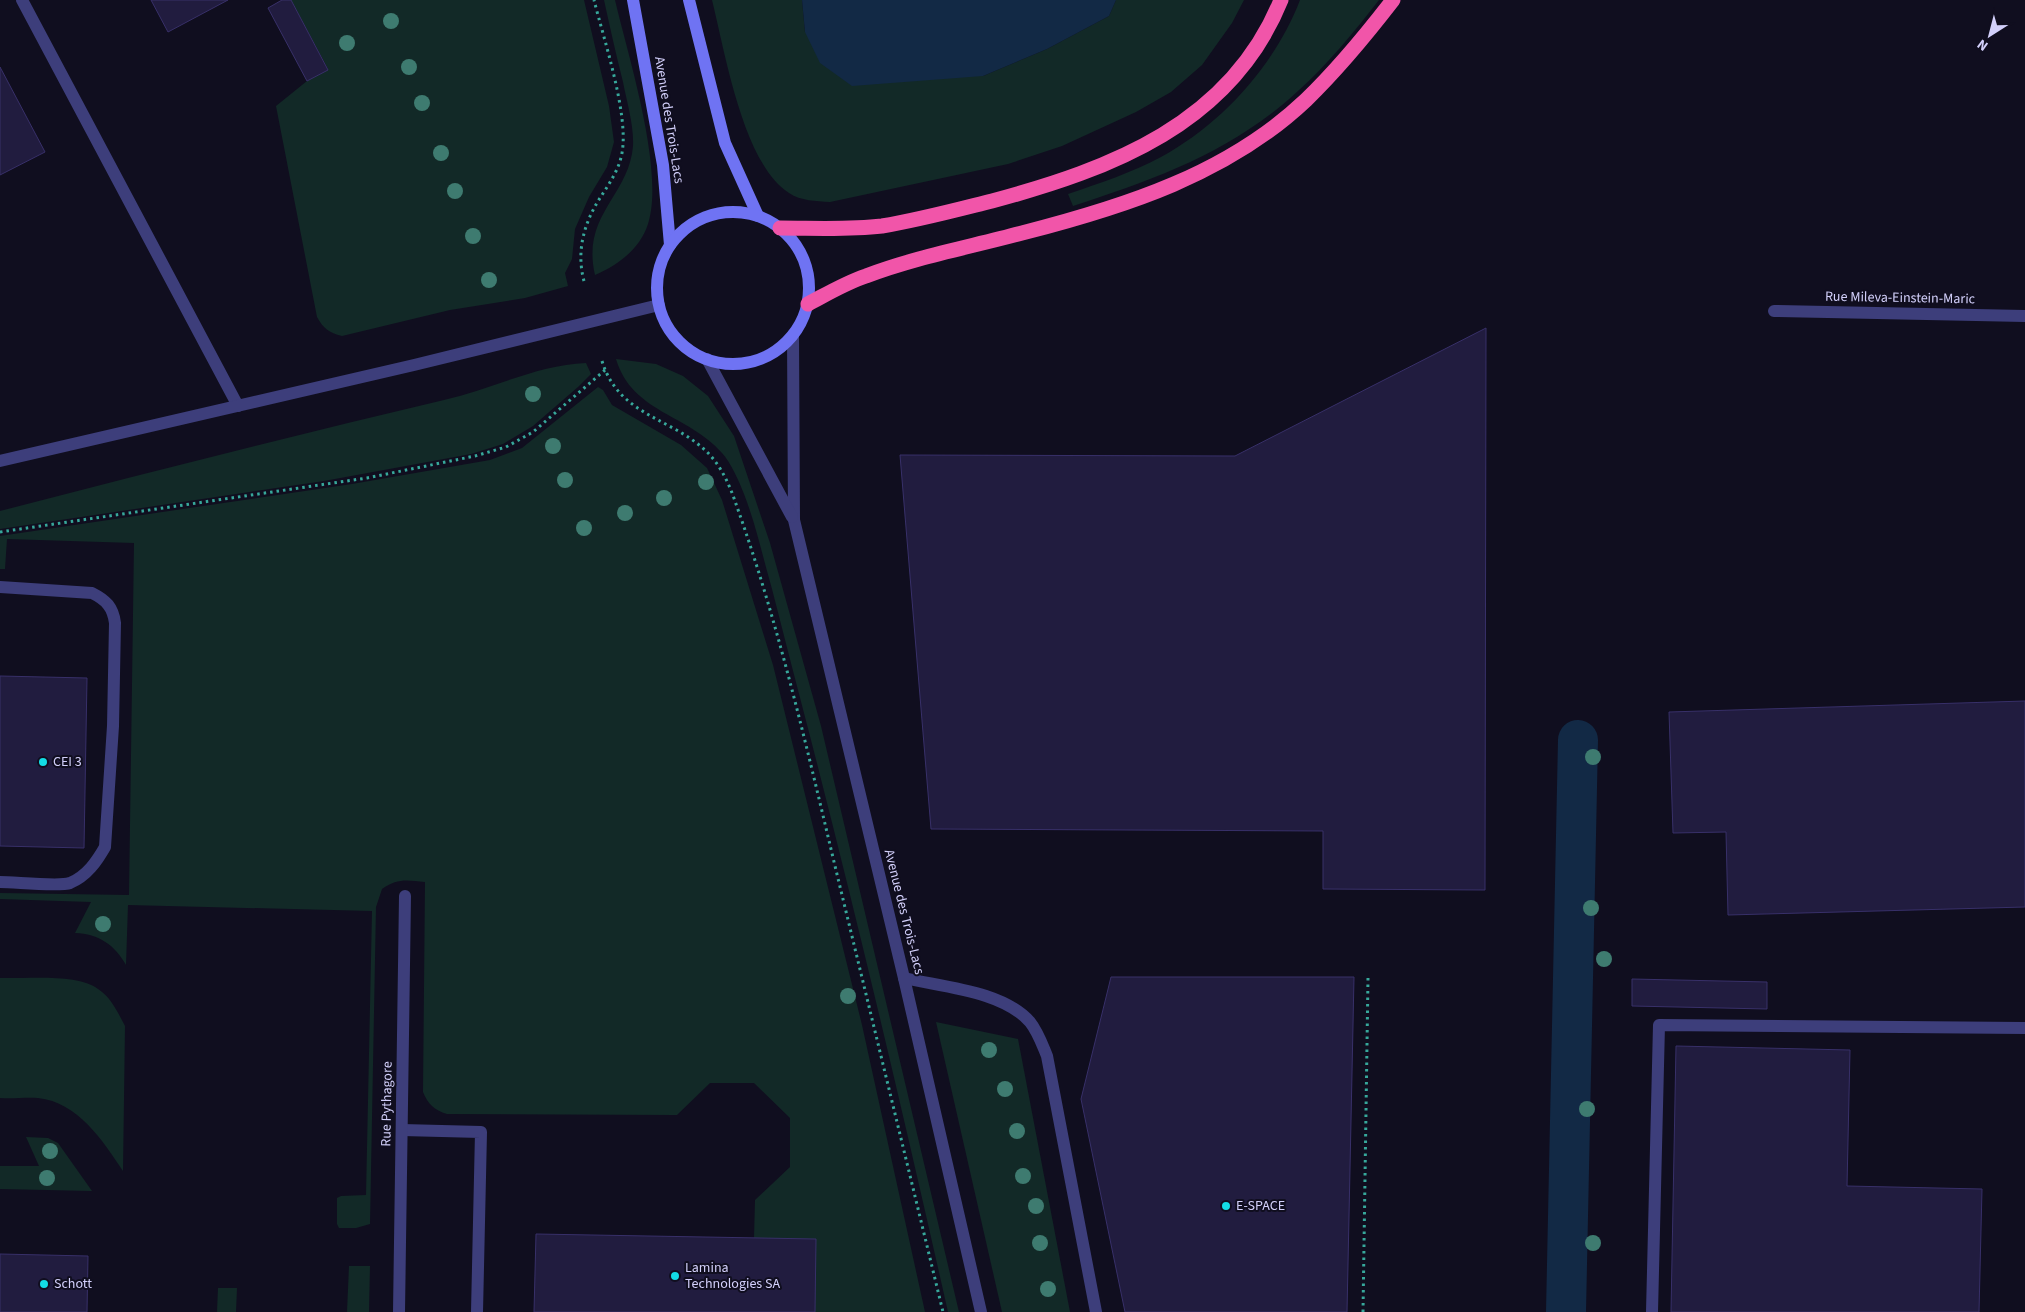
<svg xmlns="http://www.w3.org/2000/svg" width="2025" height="1312" font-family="'Source Sans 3',sans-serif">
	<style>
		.green { fill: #122927 }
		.water { fill: #122945 }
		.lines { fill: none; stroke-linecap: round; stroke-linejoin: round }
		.canal { stroke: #122945; stroke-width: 40 }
		.building { fill: #211c3f; stroke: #383069 }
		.path { stroke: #37a89b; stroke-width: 3; stroke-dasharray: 2.5 4; stroke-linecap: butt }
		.service { stroke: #3d3e7b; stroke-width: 12 }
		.minor { stroke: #3d3e7b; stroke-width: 12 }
		.tertiary { stroke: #3d3e7b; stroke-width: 12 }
		.secondary { stroke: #6f73f3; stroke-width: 12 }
		.motorway { stroke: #f155a9; stroke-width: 15 }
		.tree { fill: #3e7b70 }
		.poi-dot { fill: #13dce5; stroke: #100e1f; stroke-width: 2 }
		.labels { text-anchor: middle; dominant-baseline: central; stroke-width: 4; stroke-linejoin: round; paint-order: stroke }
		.street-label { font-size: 14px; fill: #d3d0fb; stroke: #100e1f }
		.poi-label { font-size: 14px; fill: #d3d0fb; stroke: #100e1f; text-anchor: start }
	</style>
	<rect width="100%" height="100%" fill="#100e1f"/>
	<g class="green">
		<path d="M291,0H584L609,106L614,142L607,167L589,197L575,229L572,259L565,273L568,286L525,298L450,310L342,336C329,333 323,328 317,317L276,106L307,81L328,69Z"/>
		<path d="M604,0H615C628,56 665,171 648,224C640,249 618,265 595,275C581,215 629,196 633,146C634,125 627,103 623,82C616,55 610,27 604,0Z"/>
		<path d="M712,0H802L805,32L983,76L1047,49L1109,16L1116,0H1244L1232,23L1202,65L1171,92L1136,112L1062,146L1008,164L830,202C816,201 801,201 789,193C743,164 725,52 712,0Z"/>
		<path d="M1300,0H1379C1354,32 1328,64 1298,91C1234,151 1154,180 1073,206L1068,194C1100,183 1131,173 1161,157C1222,124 1275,65 1300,0Z"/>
		<path d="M616,359L656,364L683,376L708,396L734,436L770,543L821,726L959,1312H948C905,1121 860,930 811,740C798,690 785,640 772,589C763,558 756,525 744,494C739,481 731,463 722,453C688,414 632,413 616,359Z"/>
		<path d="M586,363L591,374L578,387L533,426L503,444L471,454L324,481L0,529V511C148,473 296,435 444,400C492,389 537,365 586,363Z"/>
		<path d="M598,387L603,390L612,405L681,445L707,468L722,500L773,665L862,1025L925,1312H815L754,1238L755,1200L790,1167V1118L754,1083H710L677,1115L447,1114C434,1110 428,1104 423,1092L425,882C407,880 397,878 382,889L376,907L370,1224L356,1228H339L337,1224V1198L341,1196L366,1195L372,911L128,905L126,965C115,945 99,934 75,933L91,902L0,899V893L129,895L134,543L7,539L5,569H0V536L352,484L490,460L522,448Z"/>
		<path d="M0,978C26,979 78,973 98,989C111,997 118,1013 125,1026L123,1171C103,1141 78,1102 38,1098C26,1097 13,1099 0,1098Z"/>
		<path d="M936,1022L1018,1039L1070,1312H1002Z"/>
		<path d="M26,1137L48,1138L58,1143L92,1191L0,1189V1166H39Z"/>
		<path d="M349,1266H370L369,1312H347Z"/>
		<path d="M218,1288H237L236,1312H217Z"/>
	</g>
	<path class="water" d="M802,0H1116L1109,16L1047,49L983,76L852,86L820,63L805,32Z"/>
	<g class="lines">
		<path class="canal" d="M1566,1312L1578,740"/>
	</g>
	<g class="building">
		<path d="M151,0H228L168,32Z"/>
		<path d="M282,0H291L328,70L307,81L268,8Z"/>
		<path d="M0,67L45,152L0,175Z"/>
		<path d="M1486,328L1485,890L1323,889V831L931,829L900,455L1235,456Z"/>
		<path d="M0,676L87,678L84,848L0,846Z"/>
		<path d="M2025,701V907L1728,915L1726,832L1673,833L1669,712Z"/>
		<path d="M1111,977H1354L1347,1312H1125L1081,1099Z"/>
		<path d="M1632,979L1767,982V1009L1632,1006Z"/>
		<path d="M1676,1046L1850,1050L1847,1186L1982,1189L1979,1312H1671Z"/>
		<path d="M536,1234L816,1239L815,1312H534Z"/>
		<path d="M0,1254L88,1256L87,1312H0Z"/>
	</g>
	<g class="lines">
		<g class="path">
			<path d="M584,281C576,251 584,223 600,198C609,184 619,170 622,153C629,115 604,40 594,0"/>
			<path d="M602,361C619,417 673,417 709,454C722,468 730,486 736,504C778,622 806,744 835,866C871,1015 907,1163 943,1312"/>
			<path d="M0,532L367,478L475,456L506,447L533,432L605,370"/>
			<path d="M1363,1312L1368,978"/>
		</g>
		<g class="service">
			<path d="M22,0L238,406"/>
			<path d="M0,461L414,365L659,305"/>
			<path d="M0,587L92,593C106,600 113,607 115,623L113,726L105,847C97,861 87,876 70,883C59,887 15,882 0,882"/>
			<path d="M904,978C943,987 1003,991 1030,1022C1038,1032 1042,1044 1047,1056L1096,1312"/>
			<path d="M402,1130L481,1132L477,1312"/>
			<path d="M399,1312L405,896"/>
			<path d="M1652,1312L1659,1025L2025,1028"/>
		</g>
		<path class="minor" d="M1774,311L2025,316"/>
		<g class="tertiary">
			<path d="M793,335L794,520L904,978L981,1312"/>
			<path d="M707,359L792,517"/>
		</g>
		<g class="secondary">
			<path d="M633,0L663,165L670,245"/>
			<path d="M689,0L725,143L758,216"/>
			<circle cx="733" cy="288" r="76"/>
		</g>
		<g class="motorway">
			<path d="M780,228C814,228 848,230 882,226C919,220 956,210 992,201C1111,169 1231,124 1281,0"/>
			<path d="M808,304C827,294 845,283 866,276C916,257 970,247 1022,233C1124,207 1228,174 1306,100C1338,69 1366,35 1393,0"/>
		</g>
	</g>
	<g class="tree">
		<circle cx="391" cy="21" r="8"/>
		<circle cx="347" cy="43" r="8"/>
		<circle cx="409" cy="67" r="8"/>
		<circle cx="422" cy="103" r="8"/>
		<circle cx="441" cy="153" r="8"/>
		<circle cx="455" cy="191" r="8"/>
		<circle cx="473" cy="236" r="8"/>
		<circle cx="489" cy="280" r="8"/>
		<circle cx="533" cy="394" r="8"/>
		<circle cx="553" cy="446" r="8"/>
		<circle cx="565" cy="480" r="8"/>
		<circle cx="706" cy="482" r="8"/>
		<circle cx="664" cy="498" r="8"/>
		<circle cx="625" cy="513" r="8"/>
		<circle cx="584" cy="528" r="8"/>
		<circle cx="1593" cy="757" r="8"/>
		<circle cx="1591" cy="908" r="8"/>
		<circle cx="103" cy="924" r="8"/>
		<circle cx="1604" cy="959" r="8"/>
		<circle cx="848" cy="996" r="8"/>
		<circle cx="989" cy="1050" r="8"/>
		<circle cx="1005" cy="1089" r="8"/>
		<circle cx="1587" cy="1109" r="8"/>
		<circle cx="1017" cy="1131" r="8"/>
		<circle cx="50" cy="1151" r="8"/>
		<circle cx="1023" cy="1176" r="8"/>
		<circle cx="47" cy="1178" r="8"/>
		<circle cx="1036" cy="1206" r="8"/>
		<circle cx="1040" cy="1243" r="8"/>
		<circle cx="1593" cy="1243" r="8"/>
		<circle cx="1048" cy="1289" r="8"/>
	</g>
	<g class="poi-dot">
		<circle cx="43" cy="762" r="5"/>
		<circle cx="1226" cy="1206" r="5"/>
		<circle cx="675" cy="1276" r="5"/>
		<circle cx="44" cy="1284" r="5"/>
	</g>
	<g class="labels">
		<g class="street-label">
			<text transform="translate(669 120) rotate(81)">Avenue des Trois-Lacs</text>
			<text transform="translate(1900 298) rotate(1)">Rue Mileva-Einstein-Maric</text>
			<text transform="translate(904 912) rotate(76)">Avenue des Trois-Lacs</text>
			<text transform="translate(387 1104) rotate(-89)">Rue Pythagore</text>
		</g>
		<g class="poi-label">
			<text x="53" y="762">CEI 3</text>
			<text x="1236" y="1206">E-SPACE</text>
			<text x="685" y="1268">Lamina<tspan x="685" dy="16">Technologies SA</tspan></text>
			<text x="54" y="1284">Schott</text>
		</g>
	</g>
	<g transform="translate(1990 35) rotate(216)" stroke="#100e1f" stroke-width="4" paint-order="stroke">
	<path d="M0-4L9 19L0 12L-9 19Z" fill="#d3d0fb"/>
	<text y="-8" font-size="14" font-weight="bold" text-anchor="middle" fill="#d3d0fb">N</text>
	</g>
</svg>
